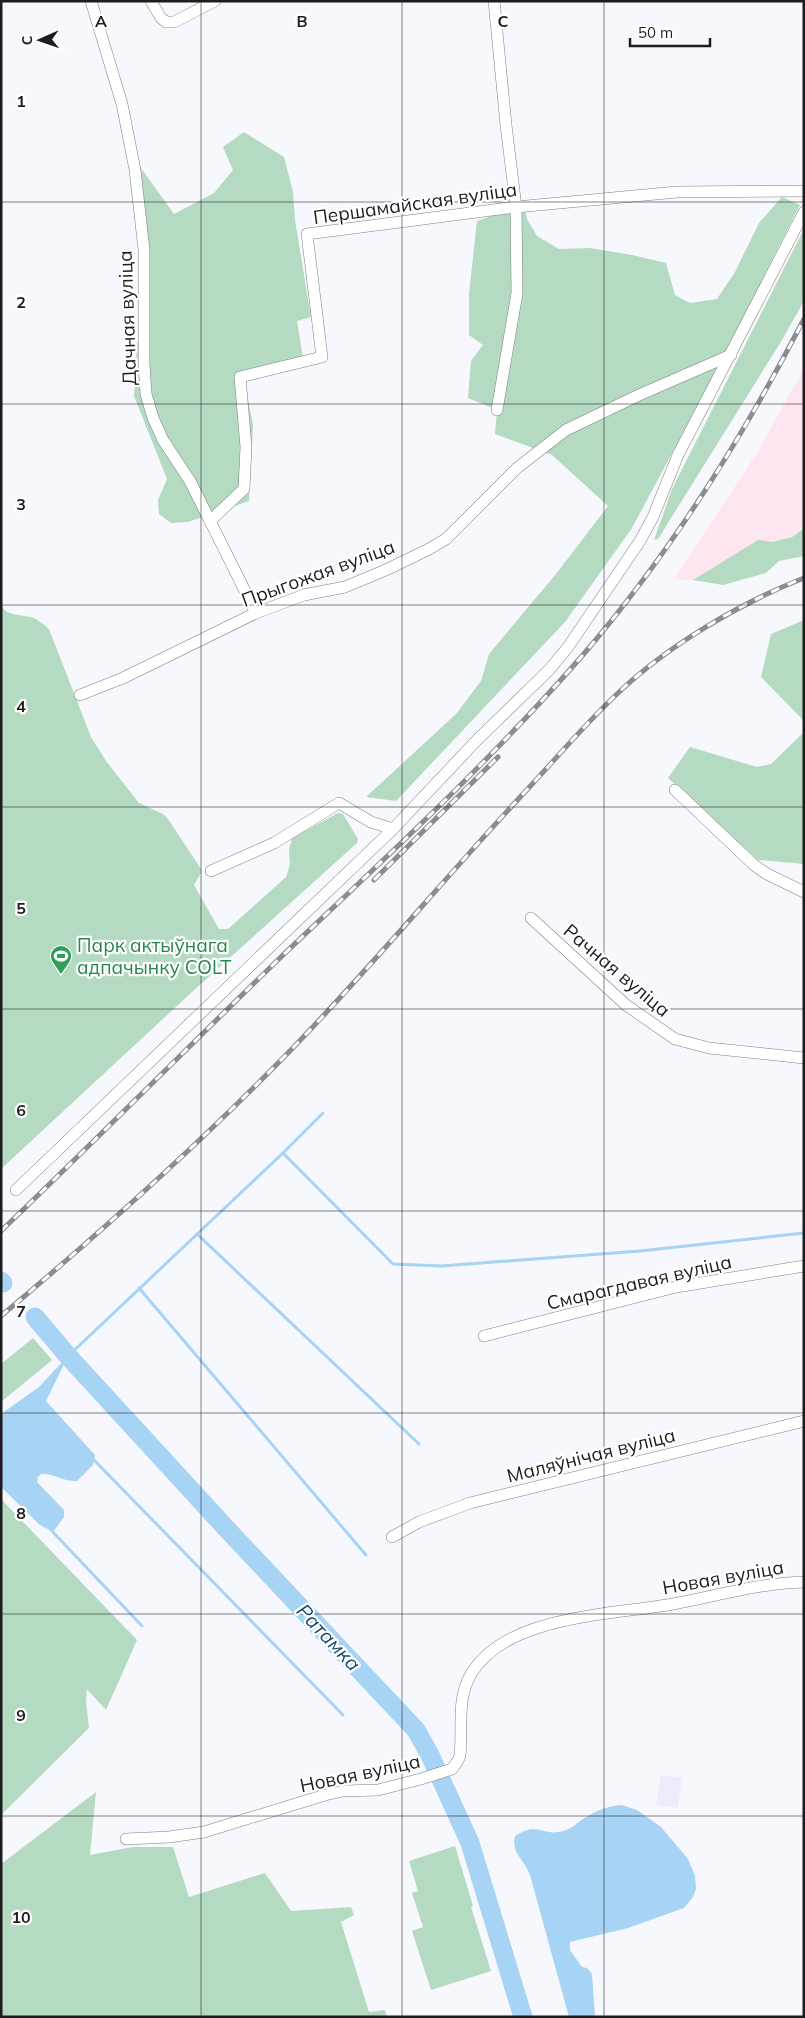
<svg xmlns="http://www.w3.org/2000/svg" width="805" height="2018" font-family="Mulish,sans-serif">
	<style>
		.commercial { fill: #fee6f1 }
		.industrial { fill: #edecfd }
		.green { fill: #b5dac2 }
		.water { fill: #a7d3f5 }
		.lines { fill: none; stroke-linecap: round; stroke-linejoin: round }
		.stream { stroke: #a7d3f5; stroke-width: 3 }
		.river { stroke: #a7d3f5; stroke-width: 19 }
		.minor-casing { stroke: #7f7f85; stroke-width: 12 }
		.minor { stroke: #fff; stroke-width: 11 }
		.rail-casing { stroke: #8b8b90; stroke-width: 5 }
		.rail { stroke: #fff; stroke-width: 3; stroke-dasharray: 9; stroke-linecap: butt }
		.grid { fill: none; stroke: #1d1d1f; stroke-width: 1; stroke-opacity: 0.55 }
		.labels { text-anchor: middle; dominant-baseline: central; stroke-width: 4.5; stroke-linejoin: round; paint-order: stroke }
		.street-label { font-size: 19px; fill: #1d1d1f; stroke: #fff }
		.leisure-label { font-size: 19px; fill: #27864d; stroke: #fff; text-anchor: start }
		.water-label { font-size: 20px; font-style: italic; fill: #184a6b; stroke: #fff }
		.grid-label { font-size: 16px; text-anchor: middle; font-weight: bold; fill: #1d1d1f; stroke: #fff; stroke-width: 4.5; stroke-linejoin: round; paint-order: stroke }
	</style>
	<rect width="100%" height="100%" fill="#f7f7fe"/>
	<path class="commercial" d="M804,368V527L792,536L772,542L757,541L693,580L674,579L757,453Z"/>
	<path class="industrial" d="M661,1775L682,1778L678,1808L656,1805Z"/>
	<g class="green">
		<path d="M244,132L284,157L293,192L295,220L311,317L297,321L303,358L244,379L253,425L249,501L188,522L171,523L159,514L158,500L167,479L134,396L137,344L149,302L141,168L174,214L214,193L233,170L223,147Z"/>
		<path d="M782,197L800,205L713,377L632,528L565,622L396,801L366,797L456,714L481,681L489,654L556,574L608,506L552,455L495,434L497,410L468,398L471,361L483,345L469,335V294L477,221L503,212L525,210L527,219L537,236L559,249L590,248L632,255L666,263L675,295L690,303L717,299L735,272L759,223Z"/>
		<path d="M804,229V301L782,340L658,539L654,540L672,489Z"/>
		<path d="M804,528V556L779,561L766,573L723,585L693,580L758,540L772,542L792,537Z"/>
		<path d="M1,604C4,617 26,614 36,619C41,622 45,626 49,629L91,737L106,761L139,803L163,814L168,819L201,869V873L194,885L219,929H228L286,877L290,865L289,849L292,838L338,813L343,814L358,839L357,843L192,992L1,1169Z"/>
		<path d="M804,620V864L758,860L668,778L690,747L757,767L771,764L803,733V720L761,677L771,634Z"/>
		<path d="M33,1338L52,1360L1,1402V1364Z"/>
		<path d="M1,1499L137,1640L106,1710L87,1689L86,1701L89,1728L1,1815Z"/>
		<path d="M96,1792L90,1855L133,1847H173L189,1897L265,1873L291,1911L351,1907L354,1915L341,1922L369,2012L385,2010L387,2017H1V1864Z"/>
		<path d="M455,1846L473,1906L471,1907L491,1971L431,1990L412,1931L423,1927L412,1893L418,1891L409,1861Z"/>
	</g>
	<g class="water">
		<path d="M68,1356L46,1401L95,1455L93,1465L77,1481C64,1482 54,1473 41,1474L38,1477L37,1482L64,1510V1517L53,1532L40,1525L1,1487V1414L39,1387Z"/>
		<path d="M622,1805L637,1810L661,1827L688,1859L695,1876L696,1889L693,1897L684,1908L628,1928L570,1942V1950L582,1967L587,1968L592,1974L595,2017H569L530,1875C524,1858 511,1854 515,1836C539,1821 541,1837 563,1831C569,1830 575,1825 580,1821C594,1812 605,1806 622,1805Z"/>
	</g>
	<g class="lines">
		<g class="stream">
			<path d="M283,1153L323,1113"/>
			<path d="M197,1234L419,1444"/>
			<path d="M139,1288L366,1555"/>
			<path d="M65,1359L283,1153L393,1264L442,1266L640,1251L804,1233"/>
			<path d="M92,1458L343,1715"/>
			<path d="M51,1530L142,1626"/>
		</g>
		<g class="river">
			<path d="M1,1281L3,1283"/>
			<path d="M35,1317L68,1356L224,1526L416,1730L430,1755L470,1843L523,2017"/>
		</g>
		<g class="minor-casing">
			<g id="minor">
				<path d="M91,1L122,104L135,170L144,250V364L146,394L153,418L163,440L190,481L256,613"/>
				<path d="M151,1L161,18L166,22H174L215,1"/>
				<path d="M494,1L506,125L516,207L517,293L497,410"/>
				<path d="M210,521L244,489L246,447L240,377L322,357L307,234L516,207L677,192L804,191"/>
				<path d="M80,695L123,678L256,613L304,595L345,587L388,569L429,549L446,539L517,468L566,430L639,395L731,355"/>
				<path d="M675,790L754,865L767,874L804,892"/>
				<path d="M211,871L274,843L339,803L371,822L393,829"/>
				<path d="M531,918L626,1005L675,1039L709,1048L804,1058"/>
				<path d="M16,1190L393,829L477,740L549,670L568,647L640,541L653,517L678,455L804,212"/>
				<path d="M484,1336L676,1287L804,1266"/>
				<path d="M392,1537L419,1522L470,1503L804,1421"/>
				<path d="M126,1839L169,1837L204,1832L325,1795L343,1791L378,1790L421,1779L452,1769L457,1762L460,1756C463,1728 456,1700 471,1674C506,1615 613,1615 673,1604C716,1596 760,1583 804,1582"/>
			</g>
		</g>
		<use href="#minor" class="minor"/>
		<g class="rail-casing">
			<g id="rail">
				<path d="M374,880L498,757"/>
				<path d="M1,1231C96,1140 188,1047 282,956C384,859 489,763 582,656C670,554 742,439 804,319"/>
				<path d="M1,1316C100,1233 196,1147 286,1055C368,971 443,880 523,794C554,761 584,725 617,694C667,646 740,603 804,578"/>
			</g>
		</g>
		<use href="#rail" class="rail"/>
	</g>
	<path class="grid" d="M201,1V2017M402,1V2017M604,1V2017M1,202H804M1,404H804M1,605H804M1,807H804M1,1009H804M1,1211H804M1,1413H804M1,1614H804M1,1816H804"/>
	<defs>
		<g id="stadium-pin" transform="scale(1.125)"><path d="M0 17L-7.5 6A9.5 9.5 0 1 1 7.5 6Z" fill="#2e9e5b" stroke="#fff"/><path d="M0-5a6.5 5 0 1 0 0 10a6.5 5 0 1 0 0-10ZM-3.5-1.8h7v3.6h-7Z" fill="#fff"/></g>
	</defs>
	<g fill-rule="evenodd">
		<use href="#stadium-pin" x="61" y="956"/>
	</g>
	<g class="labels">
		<g class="street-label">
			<text transform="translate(415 203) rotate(-8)">Першамайская вуліца</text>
			<text transform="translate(127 318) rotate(-92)">Дачная вуліца</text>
			<text transform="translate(318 573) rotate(-20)">Прыгожая вуліца</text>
			<text transform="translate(617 970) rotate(40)">Рачная вуліца</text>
			<text transform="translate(639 1282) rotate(-13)">Смарагдавая вуліца</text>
			<text transform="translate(591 1455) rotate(-14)">Маляўнічая вуліца</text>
			<text transform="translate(723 1577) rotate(-10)">Новая вуліца</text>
			<text transform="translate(360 1773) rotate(-12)">Новая вуліца</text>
		</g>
		<g class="leisure-label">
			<text x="77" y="945">Парк актыўнага<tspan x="77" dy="22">адпачынку COLT</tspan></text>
		</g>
		<g class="water-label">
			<text transform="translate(329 1637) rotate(47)">Ратамка</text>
		</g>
	</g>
	<g class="grid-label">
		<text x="101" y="27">A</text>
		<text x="302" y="27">B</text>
		<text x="503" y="27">C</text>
		<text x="21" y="107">1</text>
		<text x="21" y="308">2</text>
		<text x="21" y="510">3</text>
		<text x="21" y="712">4</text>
		<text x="21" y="914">5</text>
		<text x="21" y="1116">6</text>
		<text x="21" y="1317">7</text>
		<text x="21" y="1519">8</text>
		<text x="21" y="1721">9</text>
		<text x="21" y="1923">10</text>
	</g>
	<rect width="805" height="2018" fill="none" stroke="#1d1d1f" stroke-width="5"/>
	<g transform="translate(40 40) rotate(268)" stroke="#ffffff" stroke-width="4" paint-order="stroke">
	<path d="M0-4L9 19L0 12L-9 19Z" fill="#1d1d1f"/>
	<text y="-8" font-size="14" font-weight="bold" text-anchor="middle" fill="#1d1d1f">С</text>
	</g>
	<path d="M630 38v8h80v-8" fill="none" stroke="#1d1d1f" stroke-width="2.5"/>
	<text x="638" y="38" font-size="15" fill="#1d1d1f" stroke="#ffffff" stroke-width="4" paint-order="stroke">50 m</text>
</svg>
